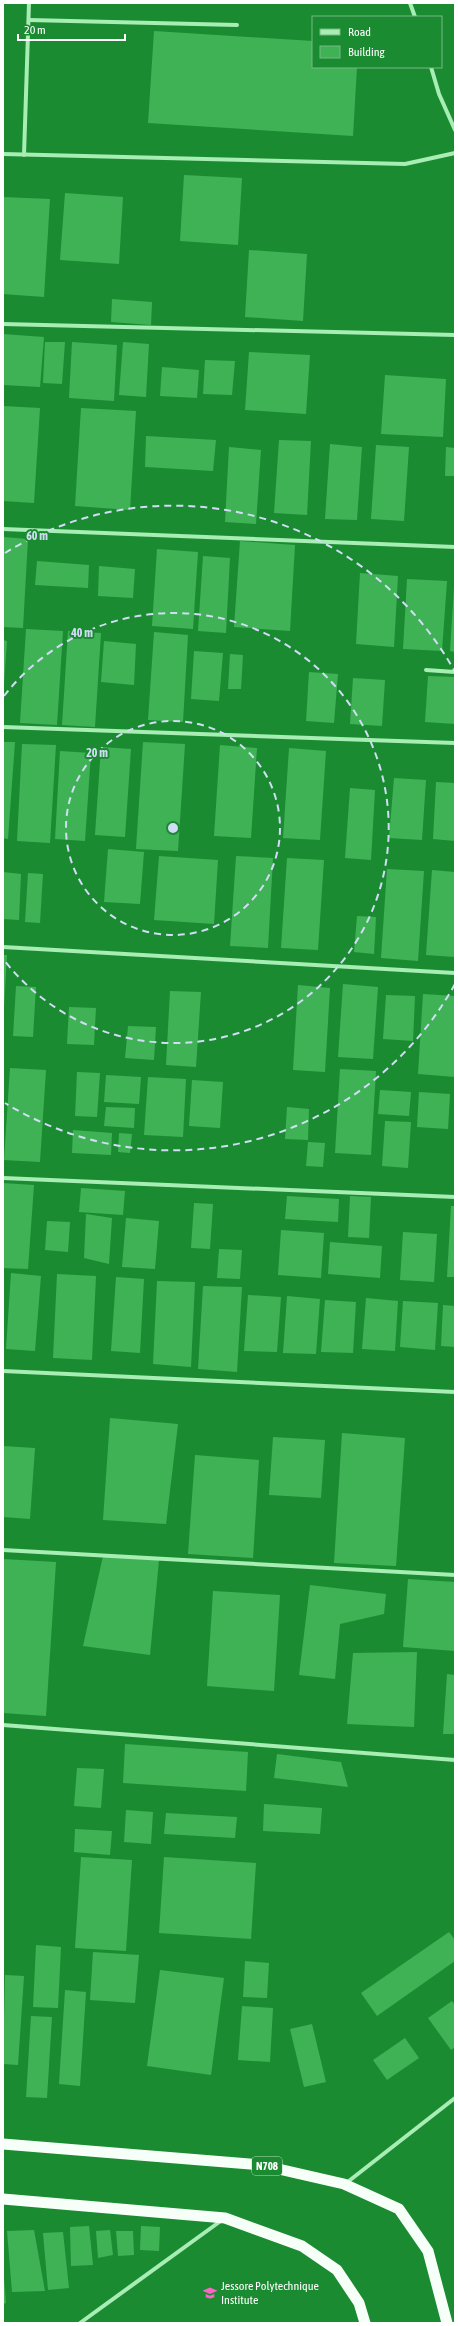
<svg xmlns="http://www.w3.org/2000/svg" width="458" height="2326" font-family="'Asap Condensed',sans-serif">
	<style>
		.building { fill: #3fb255 }
		.lines { fill: none; stroke-linecap: round; stroke-linejoin: round }
		.minor { stroke: #a7edb4; stroke-width: 4 }
		.trunk { stroke: #f6fff8; stroke-width: 11 }
		.ring { fill: none; stroke: #d2dcf7; stroke-width: 2; stroke-dasharray: 7 5 }
		.labels { text-anchor: middle; dominant-baseline: central; stroke-width: 4; stroke-linejoin: round; paint-order: stroke }
		.shield { fill: #1b8b32; stroke: #bbdcc2; stroke-width: 1 }
		.shield-label { font-size: 11px; font-weight: bold; fill: #fff }
		.poi-label { font-size: 12px; fill: #fff; stroke: #1b8b32; text-anchor: start }
		.centre { fill: #d2dcf7; stroke: #1b8b32; stroke-width: 2 }
		.ring-label { font-size: 12px; text-anchor: middle; font-weight: bold; fill: #d2dcf7; stroke: #1b8b32; stroke-width: 4; stroke-linejoin: round; paint-order: stroke }
	</style>
	<rect width="100%" height="100%" fill="#1b8b32"/>
	<g class="building">
		<path d="M154,31L313,41V67H357L353,136L148,123Z"/>
		<path d="M184,175L242,178L238,245L180,241Z"/>
		<path d="M65,193L123,197L119,264L60,260Z"/>
		<path d="M3,197L50,199L44,297L3,294Z"/>
		<path d="M249,250L307,254L303,321L245,317Z"/>
		<path d="M112,299L152,302L151,325L111,322Z"/>
		<path d="M3,334L44,337L40,387L3,385Z"/>
		<path d="M45,342H65L62,384L43,383Z"/>
		<path d="M72,342L117,345L114,401L69,398Z"/>
		<path d="M123,342L149,344L146,397L119,395Z"/>
		<path d="M249,352L310,355L306,414L245,410Z"/>
		<path d="M205,360L235,361L232,395L203,394Z"/>
		<path d="M162,367L199,370L197,398L160,396Z"/>
		<path d="M385,375L446,379L443,437L381,434Z"/>
		<path d="M3,406L40,408L34,503L3,501Z"/>
		<path d="M81,408L136,411L130,510L75,506Z"/>
		<path d="M146,436L216,440L213,471L145,467Z"/>
		<path d="M279,440L311,441L307,515L274,513Z"/>
		<path d="M330,444L362,447L357,520L325,519Z"/>
		<path d="M376,445L409,447L404,521L371,519Z"/>
		<path d="M229,447L261,450L256,524L225,522Z"/>
		<path d="M446,447L455,448V476H445Z"/>
		<path d="M3,537L28,539L23,628L3,627Z"/>
		<path d="M240,541L295,545L290,631L234,627Z"/>
		<path d="M157,549L198,552L193,629L152,626Z"/>
		<path d="M203,556L230,558L226,633L198,631Z"/>
		<path d="M37,561L89,565L88,588L35,585Z"/>
		<path d="M99,566L135,569L133,598L98,596Z"/>
		<path d="M360,573L398,576L394,647L356,644Z"/>
		<path d="M407,579L447,581L442,651L403,649Z"/>
		<path d="M454,587H455V652L450,651Z"/>
		<path d="M26,629L63,631L57,725L20,723Z"/>
		<path d="M68,631L101,633L95,727L62,725Z"/>
		<path d="M154,632L188,635L183,722L148,720Z"/>
		<path d="M3,640L7,641L4,684H3Z"/>
		<path d="M104,641L136,644L134,685L101,682Z"/>
		<path d="M194,651L223,653L219,701L191,699Z"/>
		<path d="M230,654L243,655L241,689H228Z"/>
		<path d="M309,672L338,674L334,723L306,721Z"/>
		<path d="M428,676L455,677V724L425,722Z"/>
		<path d="M353,678L385,680L382,726L350,724Z"/>
		<path d="M3,742H15L8,839L3,838Z"/>
		<path d="M143,742L185,744L178,851L136,849Z"/>
		<path d="M22,744L56,745L50,843L17,841Z"/>
		<path d="M220,745L257,748L251,838L214,836Z"/>
		<path d="M101,747L131,749L125,837L95,835Z"/>
		<path d="M289,748L326,751L320,840L283,838Z"/>
		<path d="M60,751L91,753L85,841L55,839Z"/>
		<path d="M394,778L426,780L422,840L389,838Z"/>
		<path d="M436,782L455,783V841L433,839Z"/>
		<path d="M350,788L375,790L371,860L345,858Z"/>
		<path d="M108,849L144,852L140,904L104,902Z"/>
		<path d="M159,856L218,860L214,924L154,920Z"/>
		<path d="M236,856L273,858L268,948L230,946Z"/>
		<path d="M287,858L324,860L318,950L281,948Z"/>
		<path d="M387,869L424,871L418,961L381,958Z"/>
		<path d="M432,870L455,872V957L426,955Z"/>
		<path d="M3,872L21,874L19,920L3,919Z"/>
		<path d="M28,873L43,874L40,923L25,922Z"/>
		<path d="M357,916L376,917L374,954L354,952Z"/>
		<path d="M3,955H7L4,1008H3Z"/>
		<path d="M343,984L378,987L373,1059L338,1057Z"/>
		<path d="M298,985L330,988L325,1072L293,1070Z"/>
		<path d="M16,986L36,987L33,1037L13,1036Z"/>
		<path d="M170,991L201,992L196,1067L166,1065Z"/>
		<path d="M423,994L455,996V1077L418,1074Z"/>
		<path d="M386,995L415,996L413,1041L383,1039Z"/>
		<path d="M69,1007L96,1008L94,1045L67,1044Z"/>
		<path d="M128,1026L156,1027L154,1060L125,1058Z"/>
		<path d="M10,1068L46,1070L40,1162L4,1160Z"/>
		<path d="M340,1069L376,1071L371,1155L335,1153Z"/>
		<path d="M77,1072L100,1073L97,1117L75,1116Z"/>
		<path d="M106,1075L141,1077L139,1104L104,1102Z"/>
		<path d="M148,1077L186,1079L183,1137L144,1135Z"/>
		<path d="M192,1080L223,1082L220,1128L189,1126Z"/>
		<path d="M380,1090L411,1092L409,1116L378,1114Z"/>
		<path d="M419,1092L450,1094L448,1129L417,1127Z"/>
		<path d="M106,1107L135,1108L134,1128L104,1126Z"/>
		<path d="M287,1107L309,1109L308,1140L285,1139Z"/>
		<path d="M385,1121L411,1122L408,1168L382,1166Z"/>
		<path d="M73,1130L112,1133L111,1155L72,1153Z"/>
		<path d="M119,1133L132,1134L130,1153L118,1152Z"/>
		<path d="M308,1142L325,1143L323,1167L306,1166Z"/>
		<path d="M3,1183L34,1185L28,1269L3,1268Z"/>
		<path d="M81,1188L125,1191L123,1215L79,1212Z"/>
		<path d="M287,1196L339,1199L338,1222L285,1219Z"/>
		<path d="M350,1196L371,1197L369,1238L348,1237Z"/>
		<path d="M194,1203L213,1204L210,1249L191,1248Z"/>
		<path d="M451,1206H455V1277H447Z"/>
		<path d="M86,1214L112,1218L109,1264L84,1258Z"/>
		<path d="M126,1218L159,1221L155,1269L122,1267Z"/>
		<path d="M47,1221L70,1222L68,1252L45,1250Z"/>
		<path d="M281,1230L324,1233L321,1278L278,1275Z"/>
		<path d="M403,1232L437,1234L434,1282L400,1280Z"/>
		<path d="M330,1242L382,1246L380,1278L328,1274Z"/>
		<path d="M219,1249L242,1250L240,1279L217,1278Z"/>
		<path d="M11,1273L41,1276L35,1351L6,1349Z"/>
		<path d="M57,1274L96,1276L92,1360L53,1358Z"/>
		<path d="M116,1277L144,1279L140,1353L111,1351Z"/>
		<path d="M157,1281L195,1282L191,1367L153,1364Z"/>
		<path d="M203,1286L242,1287L237,1372L198,1369Z"/>
		<path d="M248,1295L281,1297L277,1352L244,1351Z"/>
		<path d="M287,1296L320,1299L316,1354L283,1353Z"/>
		<path d="M366,1298L398,1301L395,1351L362,1349Z"/>
		<path d="M325,1300L356,1302L353,1353L321,1352Z"/>
		<path d="M403,1301L438,1303L435,1350L400,1347Z"/>
		<path d="M443,1305L455,1306V1347L441,1346Z"/>
		<path d="M110,1418L178,1424L166,1524L103,1520Z"/>
		<path d="M342,1433L405,1438L396,1566L334,1563Z"/>
		<path d="M273,1437L325,1440L321,1498L269,1495Z"/>
		<path d="M3,1446L35,1448L30,1519L3,1517Z"/>
		<path d="M195,1455L259,1460L253,1558L188,1554Z"/>
		<path d="M103,1556L159,1560L150,1655L83,1646Z"/>
		<path d="M3,1559L56,1562L46,1716L3,1713Z"/>
		<path d="M408,1579L455,1582V1651L403,1647Z"/>
		<path d="M310,1585L386,1594L384,1614L340,1624L335,1679L299,1675Z"/>
		<path d="M213,1591L280,1595L274,1691L207,1686Z"/>
		<path d="M417,1652L414,1727L347,1724L353,1653Z"/>
		<path d="M447,1674L455,1675V1734H443Z"/>
		<path d="M125,1744L248,1752L246,1791L123,1783Z"/>
		<path d="M277,1754L341,1762L348,1787L274,1778Z"/>
		<path d="M77,1768L104,1769L101,1808L74,1806Z"/>
		<path d="M264,1804L322,1808L320,1834L263,1831Z"/>
		<path d="M126,1810L153,1812L151,1844L124,1842Z"/>
		<path d="M166,1813L237,1817L235,1838L164,1834Z"/>
		<path d="M75,1829L112,1831L110,1855L74,1852Z"/>
		<path d="M81,1857L132,1860L126,1951L75,1948Z"/>
		<path d="M164,1857L256,1863L251,1939L159,1933Z"/>
		<path d="M449,1932L455,1940V1961L377,2016L361,1993Z"/>
		<path d="M36,1945L61,1947L58,2008L33,2007Z"/>
		<path d="M93,1952L139,1955L135,2003L90,2000Z"/>
		<path d="M245,1961L269,1963L267,1998L243,1997Z"/>
		<path d="M160,1970L224,1978L211,2075L147,2066Z"/>
		<path d="M5,1975L24,1976L18,2065L3,2064Z"/>
		<path d="M65,1990L86,1992L80,2086L59,2084Z"/>
		<path d="M452,2001L455,2005V2047L451,2050L428,2018Z"/>
		<path d="M242,2006L273,2008L270,2062L238,2060Z"/>
		<path d="M31,2016L52,2017L47,2098L26,2097Z"/>
		<path d="M312,2024L326,2082L304,2087L290,2029Z"/>
		<path d="M405,2038L419,2058L387,2080L373,2060Z"/>
		<path d="M89,2226L93,2265L71,2266L70,2227Z"/>
		<path d="M141,2226L160,2227L159,2251L140,2250Z"/>
		<path d="M34,2230L45,2291L12,2292L7,2231Z"/>
		<path d="M110,2230L113,2255L98,2258L96,2231Z"/>
		<path d="M116,2231H133L134,2255L118,2256Z"/>
		<path d="M63,2232L69,2288L48,2290L43,2233Z"/>
		<path d="M3,2265L6,2303L3,2304Z"/>
	</g>
	<g class="lines">
		<g class="minor">
			<path d="M410,3L415,17"/>
			<path d="M29,20L237,25"/>
			<path d="M431,67L439,94L455,130"/>
			<path d="M3,154L405,164L455,153"/>
			<path d="M24,155L29,3"/>
			<path d="M3,324L455,335"/>
			<path d="M3,529L455,547"/>
			<path d="M426,670L455,672"/>
			<path d="M3,727L455,743"/>
			<path d="M3,947L455,973"/>
			<path d="M3,1178L455,1197"/>
			<path d="M3,1371L455,1392"/>
			<path d="M3,1550L455,1575"/>
			<path d="M3,1725L455,1760"/>
			<path d="M345,2184L455,2098"/>
			<path d="M80,2323L222,2220"/>
		</g>
		<g class="trunk">
			<path d="M3,2144L261,2165L344,2184L399,2209L428,2251L447,2323"/>
			<path d="M3,2199L225,2218L302,2246L337,2270L359,2303L365,2323"/>
		</g>
	</g>
	<g class="ring">
		<circle cx="173" cy="828" r="107"/>
		<path d="M4 696A215 215 0 1 1 4 960"/>
		<path d="M455 984A322 322 0 0 1 5 1103M5 553A322 322 0 0 1 455 672"/>
	</g>
	<defs>
		<g id="university-bare" transform="scale(1.08)"><path d="M0-5L7-2L0 1L-7-2ZM-4 1L0 2.5L4 1V4Q0 6-4 4Z" fill="#fe64c8" stroke="#1b8b32" stroke-width="2.5" paint-order="stroke"/></g>
	</defs>
	<g fill-rule="evenodd">
		<use href="#university-bare" x="210" y="2293"/>
	</g>
	<g class="labels">
		<rect class="shield" x="252" y="2157" width="30" height="18" rx="3"/>
		<g class="shield-label">
			<text x="267" y="2166">N708</text>
		</g>
		<g class="poi-label">
			<text x="221" y="2286">Jessore Polytechnique<tspan x="221" dy="14">Institute</tspan></text>
		</g>
	</g>
	<circle cx="173" cy="828" r="6" class="centre"/>
	<g class="ring-label">
		<text x="37" y="540">60 m</text>
		<text x="82" y="637">40 m</text>
		<text x="97" y="757">20 m</text>
	</g>
	<rect width="458" height="2326" fill="none" stroke="#ffffff" stroke-width="8"/>
	<rect x="312" y="16" width="130" height="52" fill="#1b8b32" stroke="#76b984"/>
	<rect x="320" y="29" width="20" height="6" fill="#a7edb4" stroke="#76b984"/>
	<text x="348" y="36" font-size="12" fill="#ffffff">Road</text>
	<rect x="320" y="46" width="20" height="12" fill="#3fb255" stroke="#76b984"/>
	<text x="348" y="56" font-size="12" fill="#ffffff">Building</text>
	<path d="M18 34v6h107v-6" fill="none" stroke="#ffffff" stroke-width="2"/>
	<text x="24" y="34" font-size="12" fill="#ffffff" stroke="#1b8b32" stroke-width="3" paint-order="stroke">20 m</text>
</svg>
